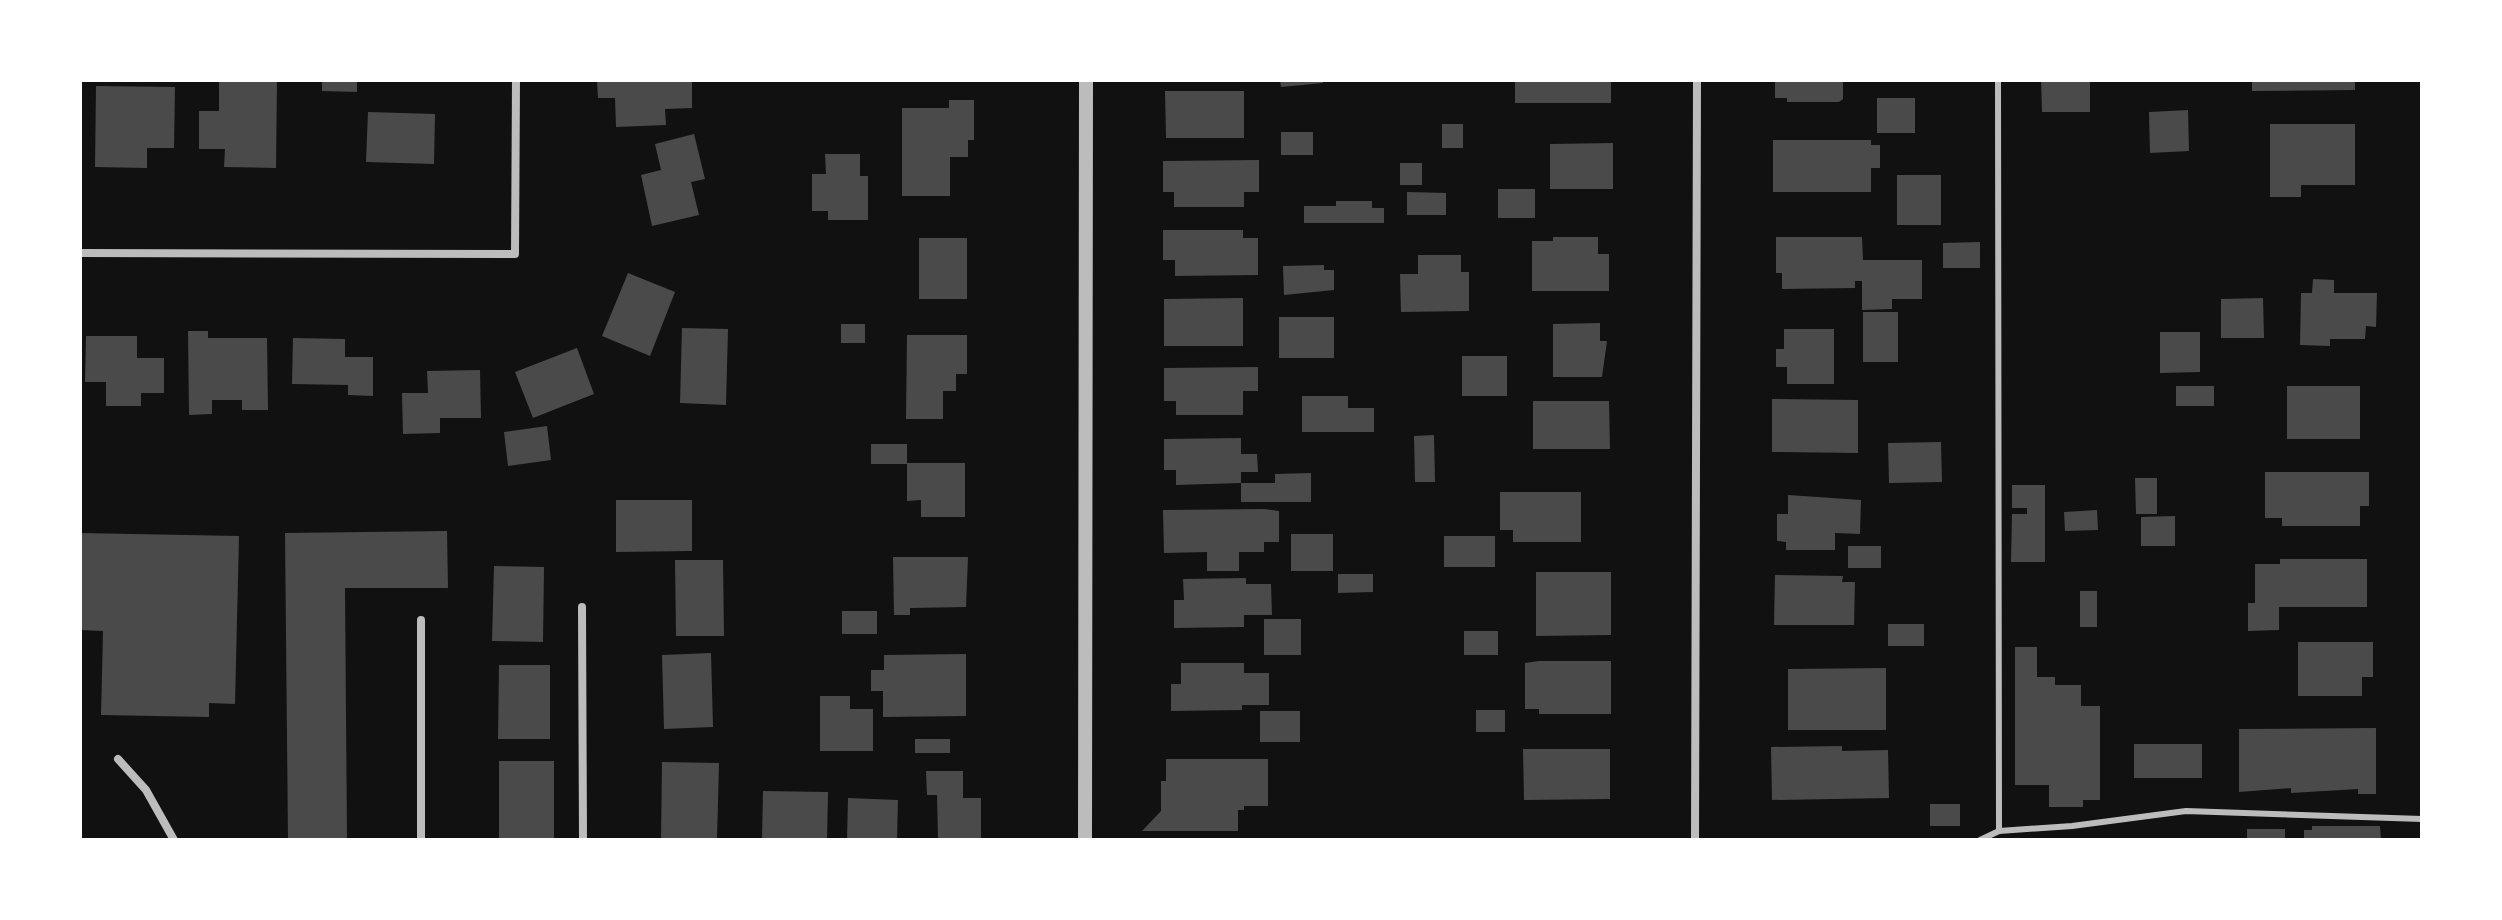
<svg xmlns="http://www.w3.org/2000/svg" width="2502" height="920" font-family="Helvetica,sans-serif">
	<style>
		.building { fill: #4a4a4a }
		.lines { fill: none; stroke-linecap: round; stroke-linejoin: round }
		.service { stroke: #bcbcbc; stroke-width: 6 }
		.minor { stroke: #bcbcbc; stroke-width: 8 }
		.tertiary { stroke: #bcbcbc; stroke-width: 14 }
	</style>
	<rect width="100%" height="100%" fill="#111"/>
	<g class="building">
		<path d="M219,80H277L276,168L224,167L225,149H199V111H219Z"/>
		<path d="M322,80H357V92L322,91Z"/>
		<path d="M597,80H692V108L665,109L666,125L616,127L615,98H598Z"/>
		<path d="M1280,80H1322L1323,83L1281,87Z"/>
		<rect x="1515" y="80" width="96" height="23"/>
		<path d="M1775,80H1843V99L1839,102H1787V98H1775Z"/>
		<path d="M2041,80H2090V112H2042Z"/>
		<path d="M2252,80H2355V90L2252,91Z"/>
		<path d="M96,86L175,87L174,148H147V168L95,167Z"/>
		<path d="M1165,91H1244V138H1166Z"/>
		<rect x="1877" y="98" width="38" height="35"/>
		<path d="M949,100H974V140H968V157H950V196H902V108H949Z"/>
		<path d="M2188,110L2189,151L2150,153L2149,112Z"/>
		<path d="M368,112L435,114L434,164L366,162Z"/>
		<rect x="1442" y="124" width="21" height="24"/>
		<path d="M2270,124H2355V185H2301V197H2270Z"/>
		<rect x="1281" y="132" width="32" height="23"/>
		<path d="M694,134L705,179L691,182L699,215L652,226L641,175L661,170L655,144Z"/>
		<path d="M1773,140H1871V145H1880V168H1871V192H1773Z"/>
		<path d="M1613,143V189H1550V144Z"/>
		<path d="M825,154H860V176H868V220H828V211H812V174H826Z"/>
		<path d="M1259,160V192H1244V207H1174V192H1163V161Z"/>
		<rect x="1400" y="163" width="22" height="22"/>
		<rect x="1897" y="175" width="44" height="50"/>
		<rect x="1498" y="189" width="37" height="29"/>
		<path d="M1407,192L1446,193V215H1407Z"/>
		<path d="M1336,201H1372V208H1384V223H1304V206H1336Z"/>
		<path d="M1163,230H1243V238H1258V275L1175,276V260H1163Z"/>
		<path d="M1553,237H1598V254H1609V291H1532V241H1553Z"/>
		<path d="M1776,237H1862L1863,260H1922V299H1892V309L1862,310V281H1855V288L1782,289V273H1776Z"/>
		<rect x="919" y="238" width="48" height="61"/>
		<path d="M1980,242V268H1943V243Z"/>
		<path d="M1418,255H1461V272H1469V311L1401,312L1400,274H1418Z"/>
		<path d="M1324,265V270H1334V290L1284,295L1283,266Z"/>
		<path d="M628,273L675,292L650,356L602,336Z"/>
		<path d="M2313,279L2334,280V293H2377L2376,327L2366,326L2365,339H2330V346L2300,345L2301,293H2312Z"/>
		<path d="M1243,298V346H1164V299Z"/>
		<path d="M2263,298L2264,338H2221V299Z"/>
		<rect x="1863" y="312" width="35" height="50"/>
		<rect x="1279" y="317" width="55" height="41"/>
		<path d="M1600,323V341H1607L1602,377H1553V324Z"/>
		<rect x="841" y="324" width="24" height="19"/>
		<path d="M682,328L728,329L726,405L680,403Z"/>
		<path d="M1784,329H1834V384H1787V367H1776V349H1784Z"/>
		<path d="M188,331H208V338H267L268,410H242V400H212V414L189,415Z"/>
		<path d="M2160,332H2200V372L2160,373Z"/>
		<path d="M907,335H967V374H956V391H943V419H906Z"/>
		<path d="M86,336H137V358H164V393H141V406H106V382H85Z"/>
		<path d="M293,338L345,339V357H373V396L348,395V385L292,384Z"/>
		<path d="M577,348L594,394L533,418L515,372Z"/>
		<rect x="1462" y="356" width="45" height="40"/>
		<path d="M1258,367V391H1243V415H1176V401H1164V368Z"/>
		<path d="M480,370L481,418H440V433L403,434L402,393H428L427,371Z"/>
		<rect x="2176" y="386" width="38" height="20"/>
		<rect x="2287" y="386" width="73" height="53"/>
		<path d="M1302,396H1348V408H1374V432H1302Z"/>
		<path d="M1772,399L1858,400V453L1772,452Z"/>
		<path d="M1533,401H1609L1610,449H1533Z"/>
		<path d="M547,426L551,460L508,466L504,432Z"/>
		<path d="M1434,435L1435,482H1415L1414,436Z"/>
		<path d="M1241,438V454H1257L1258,472H1241V483L1176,485V470H1164V439Z"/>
		<path d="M1941,442L1942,482L1889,483L1888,443Z"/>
		<rect x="871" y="444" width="36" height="20"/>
		<path d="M907,463H965V517H921V500L907,501Z"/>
		<path d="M2265,472H2369V506H2360V526H2282V518H2265Z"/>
		<path d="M1311,473V502H1241V483H1275V474Z"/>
		<path d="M2135,478H2157V514H2136Z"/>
		<path d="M2012,485H2045V562H2011L2012,514H2027V508H2012Z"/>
		<path d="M1500,492H1581V542H1513V530H1500Z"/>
		<path d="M1788,495L1861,500L1860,534L1835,533V550H1786V542L1777,541V514H1788Z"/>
		<path d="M616,500H692V551L616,552Z"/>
		<path d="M1264,509L1279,511V542H1264V552H1239V571H1207V552L1164,553L1163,510Z"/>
		<path d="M2097,510L2098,530L2065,531L2064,512Z"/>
		<path d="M2175,516V546H2141V517Z"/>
		<path d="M447,531L448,588H345L347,840H288L285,533Z"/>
		<path d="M80,533L239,536L235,704L209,703V717L101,715L103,631L80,630Z"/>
		<rect x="1291" y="534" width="42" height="37"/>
		<rect x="1444" y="536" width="51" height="31"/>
		<rect x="1848" y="546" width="33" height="22"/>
		<path d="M893,557H968L966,607L910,608V615H894Z"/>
		<path d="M2280,559H2367V607H2279V630L2248,631V603H2255V564H2280Z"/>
		<path d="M675,560H723L724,636H676Z"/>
		<path d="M494,566L544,567L543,642L492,641Z"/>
		<path d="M1536,572H1611V635L1536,636Z"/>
		<path d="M1338,574H1373V592L1338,593Z"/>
		<path d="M1775,575L1843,576L1842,582H1855L1854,625H1774Z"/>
		<path d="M1246,578V584H1271L1272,615H1244V627L1174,628V600H1184L1183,579Z"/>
		<rect x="2080" y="591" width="17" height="36"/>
		<rect x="842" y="611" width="35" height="23"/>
		<rect x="1264" y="619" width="37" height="36"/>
		<rect x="1888" y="624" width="36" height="22"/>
		<rect x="1464" y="631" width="34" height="24"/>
		<path d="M2298,642H2373V677H2362V696H2298Z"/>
		<path d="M2015,647H2037V677H2055V685H2081V706H2100V800H2083V807H2049V785H2015Z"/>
		<path d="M711,653L713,727L664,729L662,655Z"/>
		<path d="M966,654V716L883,717V691H871V670H884V655Z"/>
		<path d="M1539,661H1611V714H1539V709H1525V663Z"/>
		<path d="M1181,663H1244V673H1269V705H1242V710L1171,711V684H1181Z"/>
		<path d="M499,665H550V739H498Z"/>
		<path d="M1886,668V730H1788V669Z"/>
		<path d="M820,696H850V709H873V751H820Z"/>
		<rect x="1476" y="710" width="29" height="22"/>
		<rect x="1260" y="711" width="40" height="31"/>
		<path d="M2376,728V794H2358V789L2291,793V788L2239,792V729Z"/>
		<rect x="915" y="739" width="35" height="14"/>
		<rect x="2134" y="744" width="68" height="34"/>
		<path d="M1842,746V751L1888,750L1889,798L1772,800L1771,747Z"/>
		<path d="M1523,749H1610V799L1524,800Z"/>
		<path d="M1166,759H1268V806H1244V810H1238V831H1142L1161,811V781H1166Z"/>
		<rect x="499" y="761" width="55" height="79"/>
		<path d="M662,762L719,763L717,840H661Z"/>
		<path d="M926,771H963V798H981V840H938L937,795H927Z"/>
		<path d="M763,791L828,792L827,840H762Z"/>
		<path d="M848,798L898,800L897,840H847Z"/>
		<rect x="1930" y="804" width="30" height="22"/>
		<path d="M2312,826H2380L2381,840H2304V830H2312Z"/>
		<rect x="2247" y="829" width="38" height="11"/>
	</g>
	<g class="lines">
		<g class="service">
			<path d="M1998,80L1999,831"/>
			<path d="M1980,840L1999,831L2072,826L2186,811L2422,819"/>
		</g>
		<g class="minor">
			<path d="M80,253L515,254L516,80"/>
			<path d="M582,607L583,840"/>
			<path d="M118,759L146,790L174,840"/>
			<path d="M421,840V620"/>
			<path d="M1695,840L1697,80"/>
		</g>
		<path class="tertiary" d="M1085,840L1086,80"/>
	</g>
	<rect width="2502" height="920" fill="none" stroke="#ffffff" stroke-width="164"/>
</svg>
